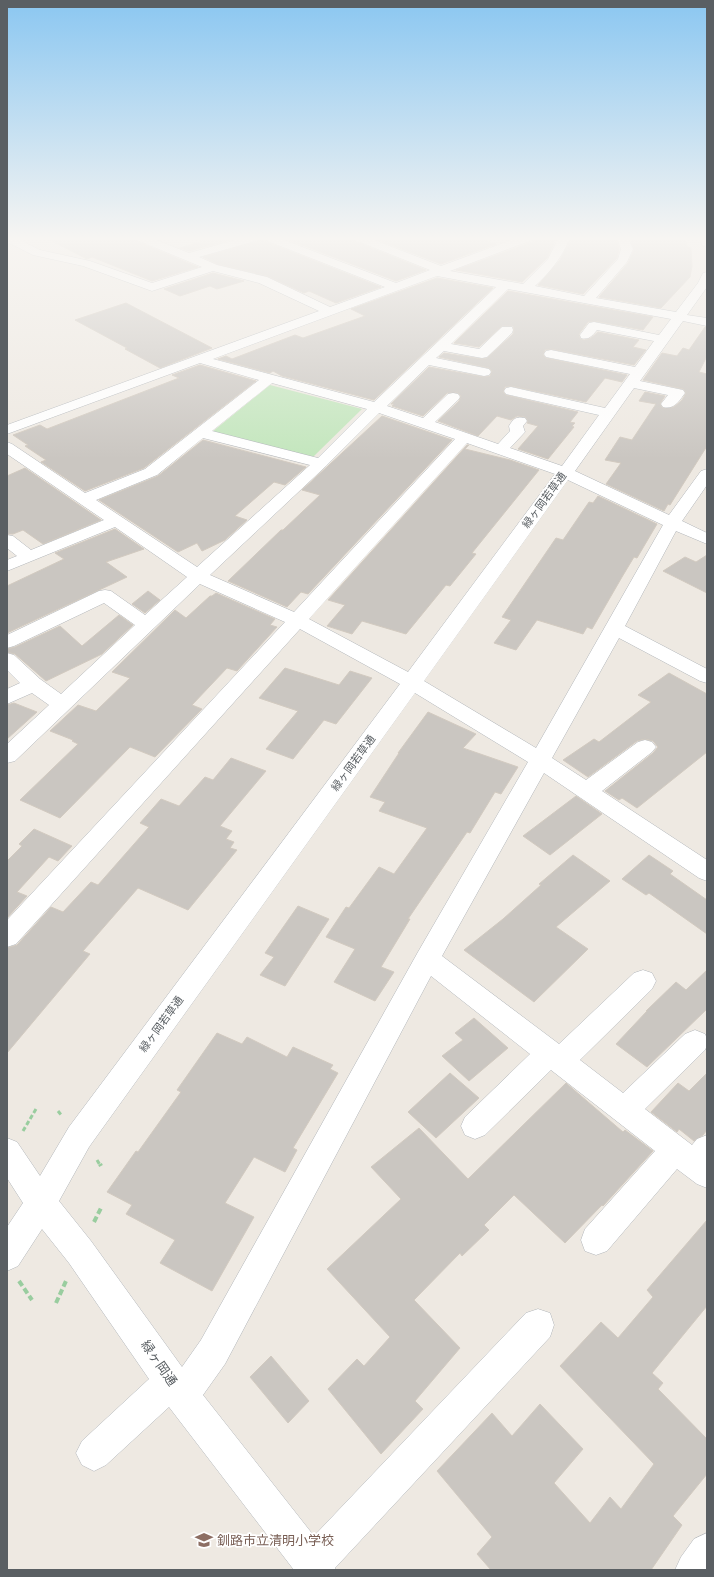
<svg xmlns="http://www.w3.org/2000/svg" width="714" height="1577" font-family="'Public Sans','Noto Sans JP',sans-serif">
	<style>
		.green { fill: #c3e6bd }
		.building { fill: #cac6c1; stroke: #d2cac0 }
		.lines { fill: none; stroke-linecap: round; stroke-linejoin: round }
		.minor-casing { stroke: #b2b6ba; stroke-width: 1 }
		.path-far1 { stroke: #99cd9f; stroke-width: 3; stroke-dasharray: 4.5 2.5; stroke-linecap: butt }
		.path { stroke: #99cd9f; stroke-width: 4; stroke-dasharray: 6 3; stroke-linecap: butt }
		.minor { fill: #fff; fill-rule: evenodd }
		.labels { text-anchor: middle; dominant-baseline: central; stroke-width: 3.5; stroke-linejoin: round; paint-order: stroke }
		.street-label { font-size: 11px; fill: #5a5f63; stroke: #fff }
		.near-street-label { font-size: 13px; fill: #5a5f63; stroke: #fff }
		.near-education-label { font-size: 13px; fill: #785e54; stroke: #fff; text-anchor: start }
	</style>
	<rect width="100%" height="100%" fill="#eee9e2"/>
	<path class="green" d="M270,385L362,409L313,457L212,432Z"/>
	<g class="building">
		<path d="M46,238H135L136,241L198,267L152,281L92,257L87,259Z"/>
		<path d="M212,238H236L189,251L180,248Z"/>
		<path d="M261,238L264,241L381,287L336,303L309,291L304,293L267,276L217,264L203,257L259,241Z"/>
		<path d="M284,238H353L354,241L426,270L396,281Z"/>
		<path d="M373,238H480L496,244L441,264Z"/>
		<path d="M543,238H555V241L547,258L522,282L456,270Z"/>
		<path d="M570,238L616,240L619,249L617,258L583,294L538,285L560,260L570,241Z"/>
		<path d="M636,239L685,240L688,247L691,248L692,266L690,277L661,308L599,297L628,263L634,250L631,240H636Z"/>
		<path d="M213,273L244,281L217,289L210,286L180,296L164,289Z"/>
		<path d="M437,278L493,288L374,400L282,376L273,371L270,373L218,359L226,356L232,359L295,335L303,338L365,316L351,309Z"/>
		<path d="M508,291L653,317L643,330L594,321L588,322L579,334L580,338L584,340L591,338L598,332L639,340L633,347L646,350L634,365L551,349L545,350L543,355L546,358L627,375L622,382L605,378L586,402L511,386L505,387L503,392L506,395L578,412L570,422L575,423L572,426L574,427L548,459L518,449L538,426L527,423L528,421L525,417L517,416L511,420L497,416L478,436L438,421L459,401L461,396L458,393H447L423,416L392,406L394,404H391L429,367L484,377L490,376L492,371L489,368L439,357L444,353L482,359L487,358L513,334L514,330L513,326H502L479,347L454,343Z"/>
		<path d="M126,303L212,348L160,368L125,349L127,348L75,320Z"/>
		<path d="M705,327H707V356L699,372L707,374V446L670,505L668,504L664,511L606,484L621,463L605,460L620,437L632,440L656,404L639,401L645,392L665,396L660,404L663,408L674,407L682,400L686,393L683,389L643,380L662,353L677,356L683,348L689,350Z"/>
		<path d="M200,365L256,381L144,468L85,491L41,462L46,460L25,446L28,445L13,435L40,425L47,429L179,378L172,375Z"/>
		<path d="M382,416L452,440L308,594L301,592L287,607L228,581L281,530H283L320,495L302,490Z"/>
		<path d="M203,440L306,467L285,485L274,482L235,516L247,520L225,540L202,551L197,543L178,552L99,500L158,476Z"/>
		<path d="M467,445H469L465,449L510,460L539,470L472,553L476,554L450,586L446,585L406,634L362,621L352,634L327,626L345,605L328,600Z"/>
		<path d="M25,468L101,520L43,544L23,530L13,534H7V476Z"/>
		<path d="M598,496L657,524L637,558L634,557L622,577L592,629L587,627L583,634L537,620L516,650L494,643L511,620L502,617L556,538L563,540L589,502L593,503Z"/>
		<path d="M115,529L144,549L106,562L127,577L7,633V586L64,559L55,553Z"/>
		<path d="M707,555V593L663,571L685,557L696,562Z"/>
		<path d="M148,591L160,600L145,613L132,604Z"/>
		<path d="M216,593L275,619L270,625L277,627L237,671L227,668L192,705L202,709L155,757L130,747L60,818L20,800L78,744L72,741L73,740L50,731L78,705L96,711L130,678L112,672L175,610L186,618L210,596H212Z"/>
		<path d="M119,615L133,625L102,654L46,681L15,654L7,652V649L15,647L60,626L82,646Z"/>
		<path d="M285,668L339,685L350,671L372,678L336,724L324,720L293,759L266,749L298,711L259,698Z"/>
		<path d="M669,673L707,694V752L637,808L622,798L619,800L605,791L653,753L658,747L653,741L645,739L637,741L588,777L563,760L594,739L599,742L651,702L638,695Z"/>
		<path d="M14,703L37,712L7,739V705Z"/>
		<path d="M428,712L476,734L463,748L518,767L501,794L495,792L470,833L467,832L408,919H410L381,967L394,972L375,1001L334,982L355,949L326,937L346,907L349,908L379,867L394,874L427,828L379,811L385,802L370,797L399,753H398Z"/>
		<path d="M231,758L266,771L220,826L232,831L226,839L234,842L230,848L237,850L188,910L138,888L83,951L90,954L7,1053V948L17,945L51,907L63,912L91,882L98,885L149,827L140,823L161,799L179,806L205,777L213,780Z"/>
		<path d="M576,796L602,814L550,855L523,836Z"/>
		<path d="M34,829L72,846L58,861L49,857L17,892L27,896L7,918V861L22,846L19,844Z"/>
		<path d="M573,855L610,881L556,927L588,949L534,1002L464,950L503,919L541,885L539,884Z"/>
		<path d="M649,855L673,871L670,874L707,900V934L649,893L646,895L622,879Z"/>
		<path d="M298,906L329,919L285,986L260,975L274,957L265,953Z"/>
		<path d="M707,970V1009L647,1067L616,1044L647,1011H646L676,982L686,990Z"/>
		<path d="M474,1018L508,1048L469,1081L442,1056L463,1040L455,1033Z"/>
		<path d="M217,1033L242,1044L247,1037L287,1057L293,1047L333,1065L330,1069L338,1073L293,1148L297,1150L285,1172L254,1157L225,1203L254,1217L212,1291L160,1263L175,1240L126,1214L132,1205L107,1192L136,1151L138,1152L181,1092L177,1090Z"/>
		<path d="M450,1073L479,1098L436,1138L408,1112Z"/>
		<path d="M707,1073V1130L703,1135L694,1141L679,1129L677,1132L651,1112L678,1083L689,1091Z"/>
		<path d="M566,1083L623,1132L625,1130L653,1151L603,1206L602,1205L565,1243L514,1195L484,1225L489,1230L462,1256L460,1253L414,1300L460,1348L415,1401L423,1409L381,1454L328,1389L357,1359L364,1366L390,1337L327,1269L401,1199L371,1167L419,1128L468,1179Z"/>
		<path d="M707,1220V1306L652,1373L663,1383L658,1389L707,1439V1474L673,1516L682,1525L651,1570H491L477,1554L492,1537L437,1471L492,1413L512,1436L540,1404L583,1449L554,1483L590,1523L610,1497L621,1509L654,1464L560,1366L601,1322L618,1338L653,1297L647,1290Z"/>
		<path d="M271,1356L309,1401L288,1423L250,1377Z"/>
	</g>
	<g class="lines">
		<g class="minor-casing">
			<g id="minor">
				<path d="M7,238H16L40,250L90,261L152,283L202,267L137,240L136,238H151L189,253L242,238H260L259,240L199,257L217,265L267,277L330,307L385,287L265,240L264,238H279L396,283L430,270L355,240L354,238H369L441,266L517,238H533L532,240L450,271L523,284L548,259L557,241L556,238H567L569,240C561,259 549,273 535,286L584,296L618,259L621,249L617,238H628L633,249L627,262L596,298L676,312L698,283L703,273L707,272V287L687,315L707,318V326L683,321L640,381L683,390L685,393C679,401 674,410 663,407L661,404L668,395L634,388L575,471L669,515L701,471L707,469V485L682,521L707,533V544L676,531L625,626L707,669V683L700,681L619,638L552,758L586,780L638,742L645,740L652,742L656,747L652,752L602,791L707,860V881L699,878L544,773L442,956L559,1044L634,973L643,970L652,973L656,981L652,989L580,1060L623,1093L685,1034L695,1030L705,1034C708,1040 708,1044 705,1050L645,1109L692,1145L697,1139L707,1135V1188L697,1184L677,1169L607,1251L596,1255L585,1251L581,1240L585,1229L655,1151L551,1070L485,1135L475,1139L465,1135L461,1126L465,1117L530,1054L431,976L225,1364L203,1395L314,1536L526,1313L538,1309L550,1313L554,1325L550,1337L335,1568L336,1570H294L169,1407L106,1465L94,1471L82,1465L76,1453L82,1441L149,1379L69,1263L42,1229L18,1266L7,1271V1227L23,1203L7,1178V1138L17,1142L40,1176L69,1127L400,684L300,629L16,944L7,947V920L285,622L200,584L15,761L7,763V744L49,705L32,693L7,704V689L20,683L7,670V653L14,655L40,679L61,694L135,625L104,603L14,646L7,648V635L99,591L105,590L111,591L145,615L187,577L115,527L7,571V560L17,556L7,548V535L13,536L31,550L104,520L7,454V442L12,444L85,493L145,469L259,380L200,363L7,434V425L319,311L259,283L213,271L152,291L83,266L33,255L7,242ZM437,276L496,287L374,402L213,359ZM508,289L671,319L659,335L594,322L589,323L580,335L581,338C589,340 592,336 597,330L654,341L635,367L551,350L546,351L544,354L546,357L630,374L605,408L511,387L506,388L504,391L506,394L599,415L562,466L510,448L525,432L523,426L527,421L525,418C516,416 513,419 509,426L510,431L498,444L435,422L458,400L460,397L458,394L453,393L448,394L423,418L387,406L429,365L484,376L489,375L491,372L489,369L436,358L444,351L482,358L487,357L512,333L513,330L512,327H502L479,349L451,344ZM272,383L367,409L318,458L212,431ZM379,413L455,439L294,612L210,575L326,466ZM203,438L310,465L197,567L96,500L157,475ZM467,443L555,474L408,672L309,619ZM568,480L663,525L536,748L424,681ZM415,693L528,762L418,952L201,1340L182,1367L91,1241L59,1201L89,1147Z"/>
				<path d="M699,238H707V247L703,246Z"/>
				<path d="M707,1533V1570H675L681,1557L694,1539Z"/>
			</g>
		</g>
		<g class="path-far1">
			<path d="M58,1111L62,1116"/>
			<path d="M23,1131L36,1109"/>
			<path d="M97,1160L100,1165"/>
		</g>
		<g class="path">
			<path d="M100,1164L101,1166"/>
			<path d="M94,1222L101,1208"/>
			<path d="M19,1281L32,1300"/>
			<path d="M56,1303L66,1281"/>
		</g>
		<use href="#minor" class="minor"/>
	</g>
	<linearGradient id="sky" x2="0" y2="1"><stop stop-color="#8bc7f1"/><stop offset="0.52" stop-color="#f7f5f2"/><stop offset="1" stop-color="#f7f5f2" stop-opacity="0"/></linearGradient>
	<rect width="714" height="459" fill="url(#sky)"/>
	<defs>
		<g id="school-bare" transform="scale(1.38)"><path d="M0-5L7-2L0 1L-7-2ZM-4 1L0 2.5L4 1V4Q0 6-4 4Z" fill="#8d6e63" stroke="#fff" stroke-width="2.5" paint-order="stroke"/></g>
	</defs>
	<g fill-rule="evenodd">
		<use href="#school-bare" x="204" y="1540"/>
	</g>
	<g class="labels">
		<g class="street-label">
			<text transform="translate(544 500) rotate(-54)">緑ヶ岡若草通</text>
			<text transform="translate(353 763) rotate(-54)">緑ヶ岡若草通</text>
			<text transform="translate(161 1024) rotate(-54)">緑ヶ岡若草通</text>
		</g>
		<g class="near-street-label">
			<text transform="translate(159 1363) rotate(55)">緑ヶ岡通</text>
		</g>
		<g class="near-education-label">
			<text x="217" y="1540">釧路市立清明小学校</text>
		</g>
	</g>
	<rect width="714" height="1577" fill="none" stroke="#5a5f63" stroke-width="16"/>
</svg>
